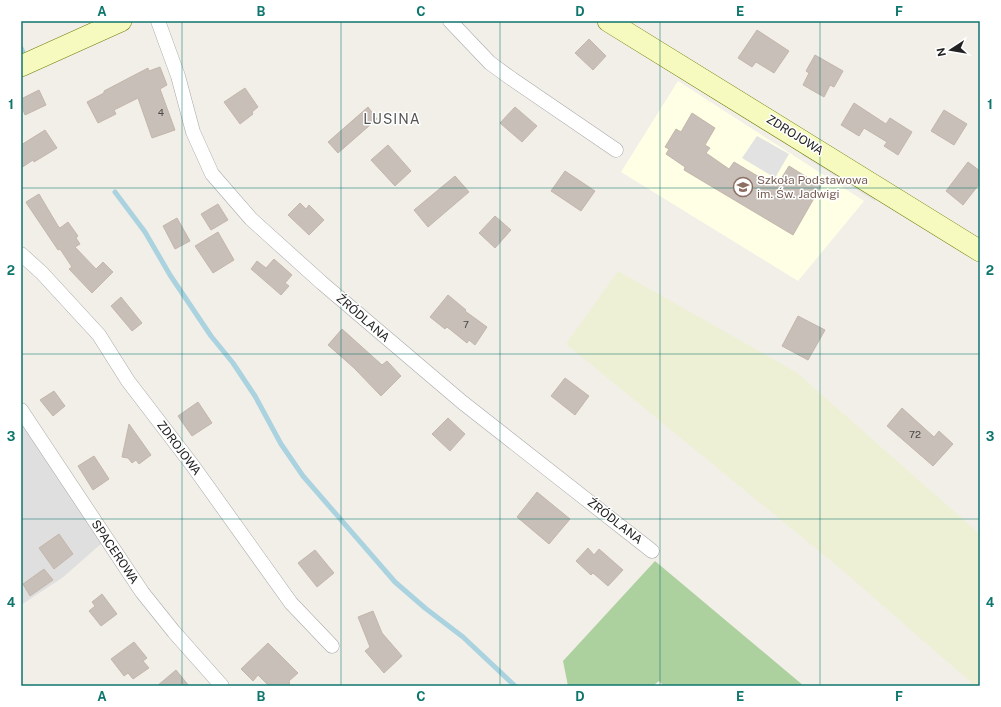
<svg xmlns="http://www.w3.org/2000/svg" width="1001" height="707" font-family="'Public Sans',sans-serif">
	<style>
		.residential { fill: #e0dfdf }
		.education { fill: #ffffe5 }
		.farmland { fill: #eef0d5 }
		.forest { fill: #add19e }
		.parking { fill: #e2e2e2 }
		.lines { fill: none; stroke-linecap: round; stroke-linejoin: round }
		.stream { stroke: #aad3df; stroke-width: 5 }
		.building { fill: #c7bfb8; stroke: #c4b6ab }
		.street-casing { stroke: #a9a9a9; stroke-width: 15 }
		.secondary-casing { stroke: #707d05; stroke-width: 22 }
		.street { stroke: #fff; stroke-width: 14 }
		.secondary { stroke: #f7fabf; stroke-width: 21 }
		.grid { fill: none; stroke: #0f766e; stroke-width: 1; stroke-opacity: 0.55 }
		.labels { text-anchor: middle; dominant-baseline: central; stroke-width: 3; stroke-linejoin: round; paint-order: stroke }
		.number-label { font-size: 10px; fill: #4b4948 }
		.street-label { font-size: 12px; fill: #222; stroke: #fff }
		.education-label { font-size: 12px; fill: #785e54; stroke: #fff; text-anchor: start }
		.quarter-label { font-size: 14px; letter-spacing: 1px; fill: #555; stroke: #fff }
		.neatline { fill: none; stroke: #0f766e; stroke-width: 1.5 }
		.grid-label { font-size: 13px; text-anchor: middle; font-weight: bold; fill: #0f766e }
	</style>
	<rect width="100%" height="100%" fill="#f2efe9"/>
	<path class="residential" d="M21,418L102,543L62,578L21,605Z"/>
	<path class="education" d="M678,81L864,201L798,281L621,172Z"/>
	<path class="farmland" d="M618,271L796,372L980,534V686H975L842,570L566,344Z"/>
	<path class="forest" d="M655,561L804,686H664L659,681L653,686H568L563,661Z"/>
	<g class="parking">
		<path d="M757,136L789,154L775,178L742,158Z"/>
		<path d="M802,149L877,197L875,201L802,155Z"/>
	</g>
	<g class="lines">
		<g class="stream">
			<path d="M21,48L24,54"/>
			<path d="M115,192L145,232L170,275L211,336L233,363L255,396L281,444L303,476L395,582L425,608L463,637L515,686"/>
		</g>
	</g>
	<g class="building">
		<path d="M757,30L789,51L774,73L756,62L752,67L738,58Z"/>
		<path d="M589,39L606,56L593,70L575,53Z"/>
		<path d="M815,55L843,71L834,87L830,85L824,97L803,85L809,73L806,71Z"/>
		<path d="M160,67L167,85L160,89L175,130L152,138L138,98L114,110L116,114L98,123L87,102L104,93V91L148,68L149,71Z"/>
		<path d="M245,88L258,107L252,112L253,114L240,124L224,102Z"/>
		<path d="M39,90L46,105L25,115L21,105V99Z"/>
		<path d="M854,103L886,124L890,118L912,132L898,155L884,146L887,142L864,128L859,136L841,125Z"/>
		<path d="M368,107L377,119L338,153L328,142Z"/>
		<path d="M515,107L537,126L522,142L500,123Z"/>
		<path d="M944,110L967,124L954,145L931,131Z"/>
		<path d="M692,113L715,128L705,145L710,148L706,153L729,169L734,162L776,187L789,166L821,186L793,235L684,170L685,167L666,154L669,149L665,147L676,129L681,132Z"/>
		<path d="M45,130L57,148L34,162L33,160L21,168V145Z"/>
		<path d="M388,145L411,171L395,186L371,160Z"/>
		<path d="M968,162L980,171V183L963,205L946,191Z"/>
		<path d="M565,171L595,191L581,211L551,191Z"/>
		<path d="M455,176L469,192L428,227L414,210Z"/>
		<path d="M39,194L58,226L60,228L68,222L78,236L76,238L80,244L75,247L96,269L103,262L113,272L92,293L69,269L72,267L60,249L58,250L27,204L26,202Z"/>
		<path d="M300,203L306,209L309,205L324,220L309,235L288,215Z"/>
		<path d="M218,204L228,220L211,230L201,214Z"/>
		<path d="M495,216L511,230L495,248L479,233Z"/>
		<path d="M177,218L190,241L175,249L163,226Z"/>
		<path d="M218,232L234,260L213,273L195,246Z"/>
		<path d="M274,259L292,275L285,283L289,286L281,295L251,269L257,261L266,268Z"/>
		<path d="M448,295L466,310L465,311L487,327L475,345L469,340L467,343L447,327L445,329L430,317Z"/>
		<path d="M121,297L142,323L132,331L111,306Z"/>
		<path d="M798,316L825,330L808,360L782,346Z"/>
		<path d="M342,329L382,365L387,361L401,376L381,396L354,368L328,345Z"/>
		<path d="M565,378L589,396L575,415L551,396Z"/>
		<path d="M54,391L65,406L53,416L40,400Z"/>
		<path d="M198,402L212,423L192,436L178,416Z"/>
		<path d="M902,408L934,437L939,431L953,444L933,466L887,426Z"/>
		<path d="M448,418L465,434L450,451L432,434Z"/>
		<path d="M129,424L151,455L139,464L136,460L132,463L128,458L122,457Z"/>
		<path d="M94,456L109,479L93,490L78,466Z"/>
		<path d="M537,492L570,519L549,544L517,517Z"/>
		<path d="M59,534L73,554L54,569L39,548Z"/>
		<path d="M588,548L594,555L599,549L623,570L608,586L593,573L591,575L576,561Z"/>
		<path d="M315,550L334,573L317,587L298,563Z"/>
		<path d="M44,569L53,580L30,596L23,584Z"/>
		<path d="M102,594L117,614L101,626L89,611L95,606L92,602Z"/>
		<path d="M373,611L382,633L402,656L384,673L365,651L370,647L358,617Z"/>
		<path d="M134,642L147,658L143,661L149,668L133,679L128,673L124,676L111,659Z"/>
		<path d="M268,643L298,673L289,681L290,686H269L258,675L253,681L241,669Z"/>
		<path d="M176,670L189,686H157Z"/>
	</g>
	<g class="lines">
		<g class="street-casing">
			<g id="street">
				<path d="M158,21L178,76L193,132L212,174L251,219L322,283L462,402L652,551"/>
				<path d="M450,21L490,63L512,79L616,150"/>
				<path d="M21,254L42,273L99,335L128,381L193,466L291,603L332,646"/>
				<path d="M21,410L142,592L174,632L222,686"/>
			</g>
		</g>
		<g class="secondary-casing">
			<g id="secondary">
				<path d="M608,21L980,251"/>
				<path d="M21,66L121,21"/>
			</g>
		</g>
		<use href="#street" class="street"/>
		<use href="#secondary" class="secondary"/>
	</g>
	<path class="grid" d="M182,21V686M341,21V686M500,21V686M660,21V686M820,21V686M21,188H980M21,354H980M21,519H980"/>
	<defs>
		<g id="school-ring" transform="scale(1)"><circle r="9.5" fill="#fff" stroke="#8d6e63" stroke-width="1.5"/><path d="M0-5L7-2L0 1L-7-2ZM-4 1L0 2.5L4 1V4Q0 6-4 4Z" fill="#8d6e63"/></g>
	</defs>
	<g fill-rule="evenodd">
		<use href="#school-ring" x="743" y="187"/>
	</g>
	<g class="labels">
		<g class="number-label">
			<text x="161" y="112">4</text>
			<text x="466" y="324">7</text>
			<text x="915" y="434">72</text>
		</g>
		<g class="street-label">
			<text transform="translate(795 135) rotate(32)">ZDROJOWA</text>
			<text transform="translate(363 318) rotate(41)">ŹRÓDLANA</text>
			<text transform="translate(179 448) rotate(53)">ZDROJOWA</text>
			<text transform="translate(615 521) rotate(38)">ŹRÓDLANA</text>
			<text transform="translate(115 552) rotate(56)">SPACEROWA</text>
		</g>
		<g class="education-label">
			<text x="757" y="180">Szkoła Podstawowa<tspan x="757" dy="14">im. Św. Jadwigi</tspan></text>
		</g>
		<g class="quarter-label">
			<text x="392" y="119">LUSINA</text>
		</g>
	</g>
	<rect width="1001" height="707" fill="none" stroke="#ffffff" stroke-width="44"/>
	<g transform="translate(951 50) rotate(258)" stroke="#ffffff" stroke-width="3" paint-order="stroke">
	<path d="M0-3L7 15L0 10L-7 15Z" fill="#222222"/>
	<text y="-6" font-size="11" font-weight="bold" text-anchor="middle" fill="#222222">N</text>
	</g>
	<rect x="22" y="22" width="957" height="663" class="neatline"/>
	<g class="grid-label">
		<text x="102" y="16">A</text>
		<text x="261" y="16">B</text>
		<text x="421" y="16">C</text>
		<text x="580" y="16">D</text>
		<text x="740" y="16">E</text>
		<text x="899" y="16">F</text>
		<text x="11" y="109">1</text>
		<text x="990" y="109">1</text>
		<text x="11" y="275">2</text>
		<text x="990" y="275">2</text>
		<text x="11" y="441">3</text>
		<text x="990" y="441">3</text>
		<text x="11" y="607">4</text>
		<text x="990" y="607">4</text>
		<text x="102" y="701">A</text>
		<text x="261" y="701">B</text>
		<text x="421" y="701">C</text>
		<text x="580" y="701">D</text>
		<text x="740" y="701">E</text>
		<text x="899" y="701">F</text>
	</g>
</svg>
